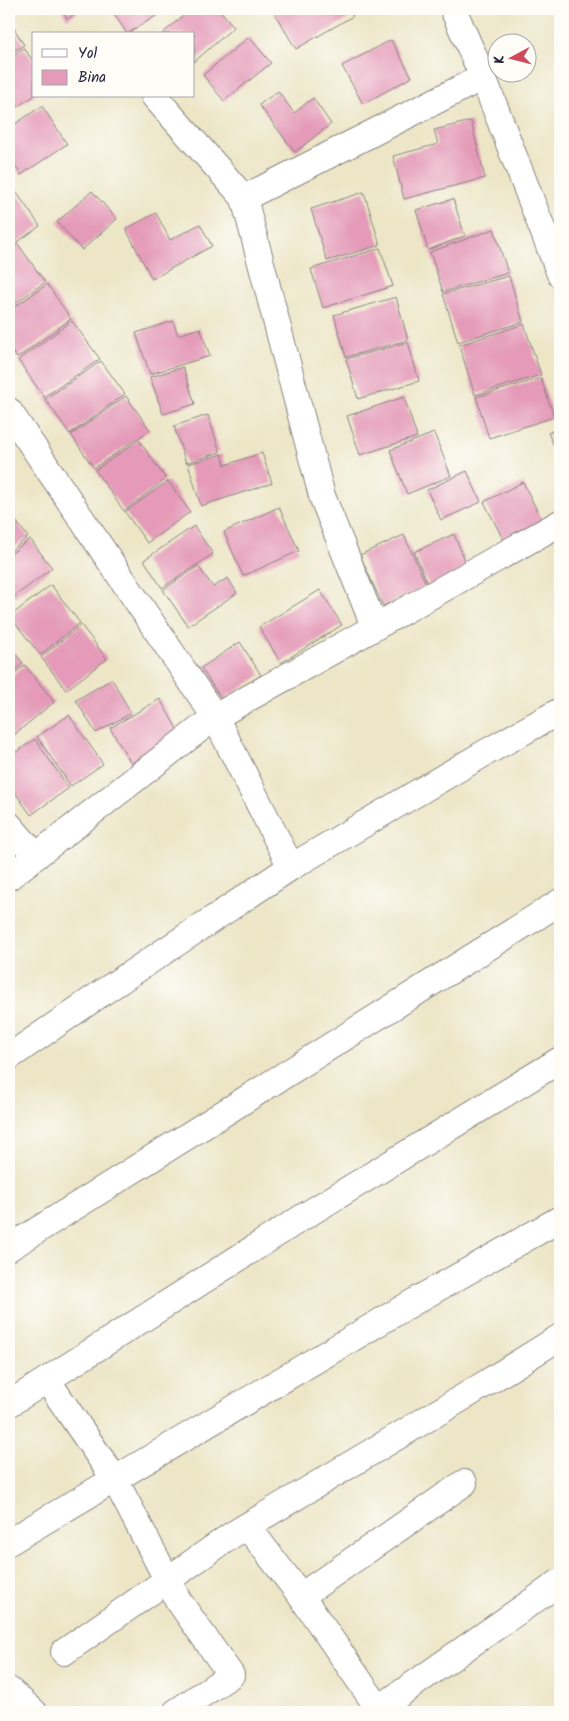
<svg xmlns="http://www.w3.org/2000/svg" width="569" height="1721" font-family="Kalam,sans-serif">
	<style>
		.building { fill: #e49ab8 }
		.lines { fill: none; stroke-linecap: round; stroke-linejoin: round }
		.minor-casing { stroke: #878480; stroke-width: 28 }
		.minor { stroke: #fff; stroke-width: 26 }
	</style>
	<rect width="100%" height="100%" fill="#fdfcf7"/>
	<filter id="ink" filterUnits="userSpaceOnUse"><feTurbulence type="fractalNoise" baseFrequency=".02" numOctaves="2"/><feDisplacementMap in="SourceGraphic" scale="10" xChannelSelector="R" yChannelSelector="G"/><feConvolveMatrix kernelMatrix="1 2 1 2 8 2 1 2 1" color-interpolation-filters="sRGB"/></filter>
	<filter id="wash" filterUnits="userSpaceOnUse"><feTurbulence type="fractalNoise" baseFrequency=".0096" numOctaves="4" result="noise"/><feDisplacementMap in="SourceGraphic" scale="20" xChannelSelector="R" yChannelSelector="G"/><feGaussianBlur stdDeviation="1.12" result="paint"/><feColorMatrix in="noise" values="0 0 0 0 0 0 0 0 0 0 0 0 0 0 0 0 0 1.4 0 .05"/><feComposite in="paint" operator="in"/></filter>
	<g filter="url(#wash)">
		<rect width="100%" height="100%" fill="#ece5c6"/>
		<g id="blocks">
			<g class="building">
				<path d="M61,9H83L67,19Z"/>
				<path d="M111,9H167L127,34Z"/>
				<path d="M191,9H219L234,27L194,62V34H162Z"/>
				<path d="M272,9H348L353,16L296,49Z"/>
				<path d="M9,20L24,45L9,54Z"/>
				<path d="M249,37L271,63L224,101L203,75Z"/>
				<path d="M391,40L412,77L363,104L342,66Z"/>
				<path d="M24,48L34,63V96L9,112V57Z"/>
				<path d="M278,91L294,113L313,98L331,124L295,152L259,105Z"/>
				<path d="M42,106L67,144L21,175L9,157V128Z"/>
				<path d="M471,121L485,178L404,199L393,156L438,144L434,130Z"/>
				<path d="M14,189L40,226L9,248V193Z"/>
				<path d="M92,191L117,219L82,250L57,222Z"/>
				<path d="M364,192L380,245L327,261L311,209Z"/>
				<path d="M453,199L465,236L428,250L416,210Z"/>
				<path d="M156,213L170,240L200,224L212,246L152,279L126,229Z"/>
				<path d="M494,229L508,273L443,292L430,252Z"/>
				<path d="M18,244L45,282L9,308V251Z"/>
				<path d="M380,248L393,286L323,308L311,269Z"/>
				<path d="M509,276L523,322L458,342L443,294Z"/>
				<path d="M47,284L71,319L17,358L9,347V311Z"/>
				<path d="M396,297L408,340L346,357L334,315Z"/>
				<path d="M72,321L100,359L44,397L18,360Z"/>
				<path d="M173,321L178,335L200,328L210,356L150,374L136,333Z"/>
				<path d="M524,324L541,375L475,395L459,345Z"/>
				<path d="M408,342L419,381L358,399L346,359Z"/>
				<path d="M101,361L125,394L70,434L45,399Z"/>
				<path d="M183,367L195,404L163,414L150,377Z"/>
				<path d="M541,378L554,417L489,438L476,397Z"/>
				<path d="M126,396L150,430L94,468L71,435Z"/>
				<path d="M404,397L417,437L360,455L347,416Z"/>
				<path d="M208,415L220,452L186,463L174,426Z"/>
				<path d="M560,427V458L548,433Z"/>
				<path d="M434,433L451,476L407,494L390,450Z"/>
				<path d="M139,440L166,479L124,511L95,470Z"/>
				<path d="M262,453L272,483L201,506L188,464L222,454L225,465Z"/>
				<path d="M467,471L481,502L441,520L427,490Z"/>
				<path d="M168,481L190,512L147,543L125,512Z"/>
				<path d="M523,482L543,523L505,543L484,502Z"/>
				<path d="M279,507L299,551L243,576L224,532Z"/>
				<path d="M9,512L28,537L9,552Z"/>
				<path d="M194,526L213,554L162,588L144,560Z"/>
				<path d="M454,534L468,568L429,586L414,552Z"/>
				<path d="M404,535L427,586L383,606L360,555Z"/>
				<path d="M30,539L52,568L10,600L9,598V555Z"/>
				<path d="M198,566L213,587L228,578L237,593L188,626L163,590Z"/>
				<path d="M51,585L80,623L40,655L10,616Z"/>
				<path d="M320,590L342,625L281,663L259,627Z"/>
				<path d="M81,625L107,659L66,690L41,657Z"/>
				<path d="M240,642L261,675L222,700L201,668Z"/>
				<path d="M9,646L23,663L9,675Z"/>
				<path d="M25,665L54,702L9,739V678Z"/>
				<path d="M112,679L131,713L96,733L76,700Z"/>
				<path d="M160,699L180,734L131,763L110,728Z"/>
				<path d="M69,715L103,764L71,786L37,737Z"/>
				<path d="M35,739L69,788L31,815L9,784V757Z"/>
			</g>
		</g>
	</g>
	<g filter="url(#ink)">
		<use href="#blocks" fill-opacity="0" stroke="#878480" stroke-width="1"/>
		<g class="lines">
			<g class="minor-casing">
				<g id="minor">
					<path d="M453,9L483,77L560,274"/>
					<path d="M154,96L244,198L322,496L374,626"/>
					<path d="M244,198L483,77"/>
					<path d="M9,411L215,717L291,867"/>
					<path d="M9,825L36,856"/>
					<path d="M9,877L215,717L560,523"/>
					<path d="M9,1057L106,990L291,867L485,753L560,711"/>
					<path d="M9,1248L560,902"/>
					<path d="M47,1380L114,1478L178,1600L231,1675L176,1712"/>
					<path d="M9,1404L303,1217L560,1060"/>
					<path d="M247,1526L301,1596L379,1709"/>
					<path d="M9,1542L422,1297L560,1219"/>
					<path d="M301,1596L464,1483"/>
					<path d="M64,1652L232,1535L472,1392L560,1337"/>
					<path d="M9,1690L34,1712"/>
					<path d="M374,1712L560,1582"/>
				</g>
			</g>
			<use href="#minor" class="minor"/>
		</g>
	</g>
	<rect width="569" height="1721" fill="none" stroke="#fdfcf7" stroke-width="30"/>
	<rect x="32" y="32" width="162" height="65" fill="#fdfcf7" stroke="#a5a5ac"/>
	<rect x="42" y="49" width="25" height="8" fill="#ffffff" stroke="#a5a5ac"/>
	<text x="78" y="58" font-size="15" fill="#22223b">Yol</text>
	<rect x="42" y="70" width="25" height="15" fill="#e49ab8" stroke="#a5a5ac"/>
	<text x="78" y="82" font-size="15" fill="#22223b">Bina</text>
	<g transform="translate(512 58) rotate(263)"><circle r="24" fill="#fdfcf7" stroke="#a5a5ac"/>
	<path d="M0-4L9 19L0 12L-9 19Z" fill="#d1495b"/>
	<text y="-8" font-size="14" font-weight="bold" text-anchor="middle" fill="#22223b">K</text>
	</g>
</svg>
